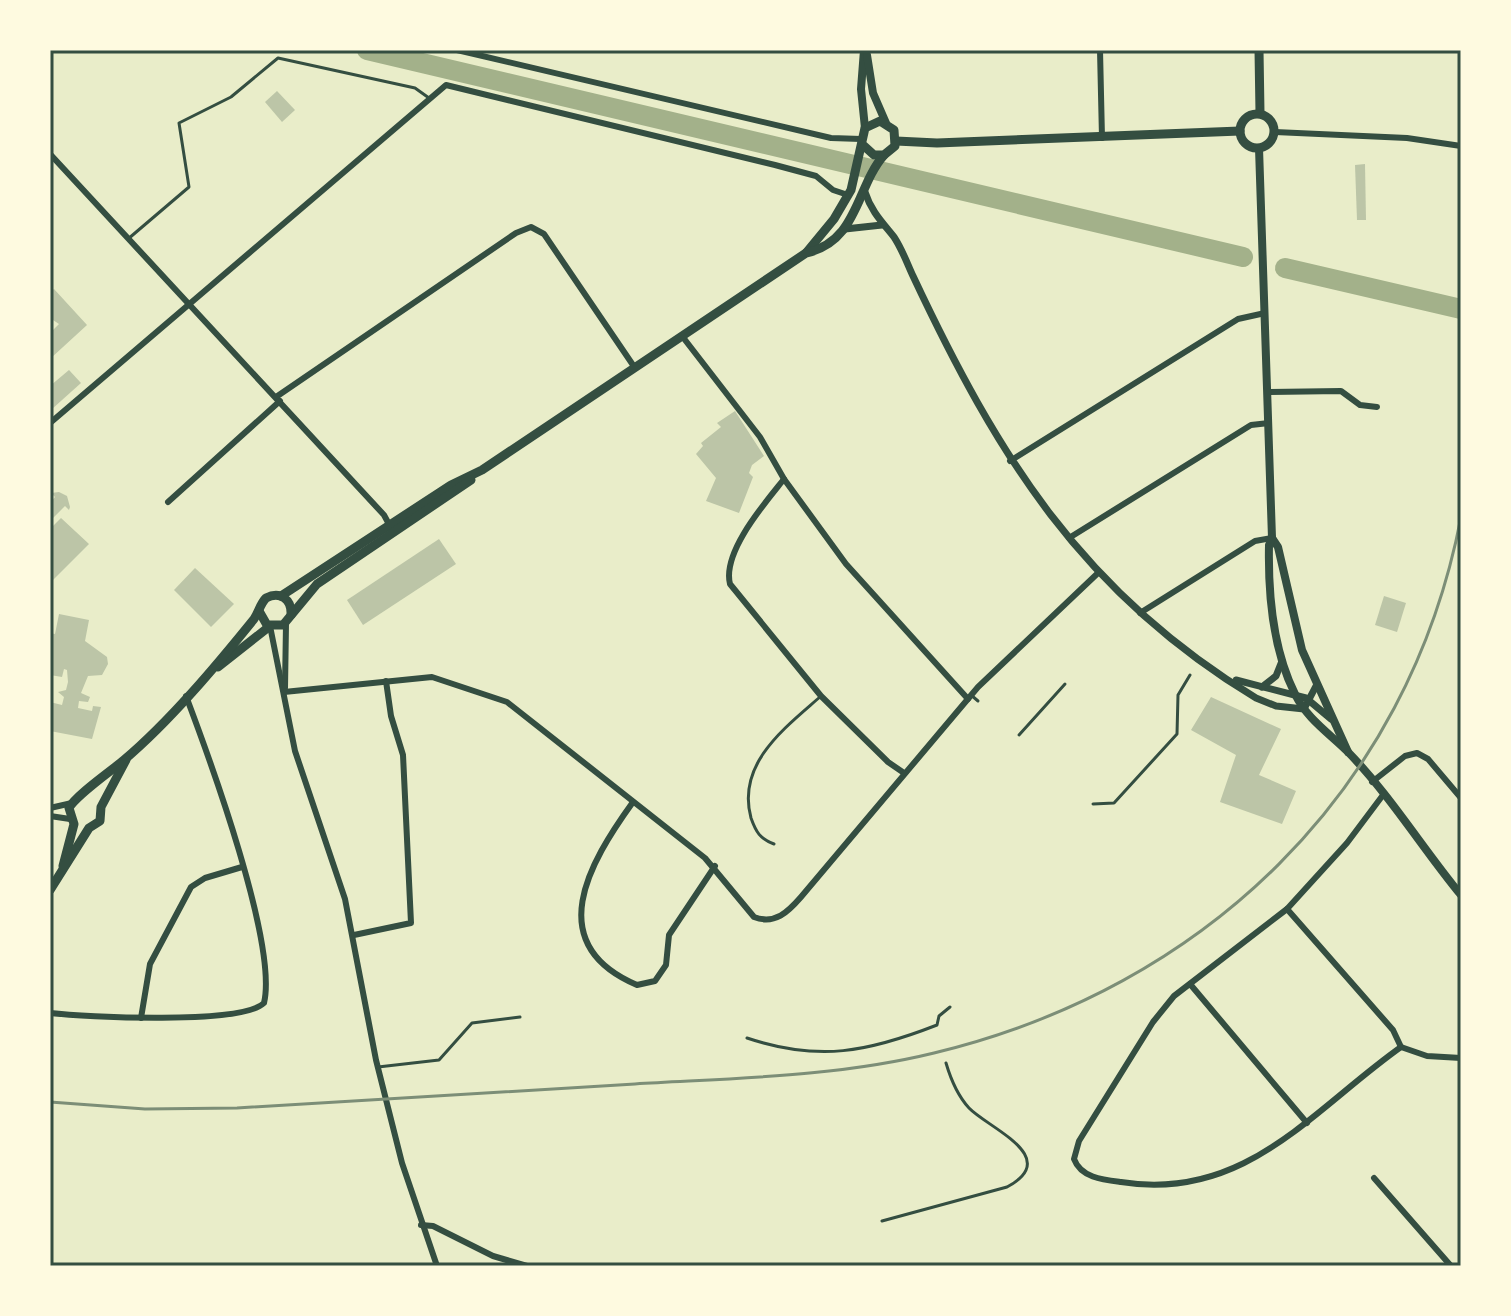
<svg xmlns="http://www.w3.org/2000/svg" width="1511" height="1316" font-family="Overpass,sans-serif">
	<style>
		.lines { fill: none; stroke-linecap: round; stroke-linejoin: round }
		.river { stroke: #a3b18a; stroke-width: 20 }
		.building { fill: #bcc5a7 }
		.service { stroke: #344e41; stroke-width: 3 }
		.minor { stroke: #344e41; stroke-width: 6 }
		.tertiary { stroke: #344e41; stroke-width: 7 }
		.secondary { stroke: #344e41; stroke-width: 8 }
		.primary { stroke: #344e41; stroke-width: 9 }
		.rail { stroke: #7c8e77; stroke-width: 3 }
		.neatline { fill: none; stroke: #344e41; stroke-width: 3 }
	</style>
	<rect width="100%" height="100%" fill="#e9edc9"/>
	<g class="lines">
		<g class="river">
			<path d="M367,50L1243,257"/>
			<path d="M1285,268L1461,309"/>
		</g>
	</g>
	<g class="building">
		<path d="M277,91L295,110L282,122L265,102Z"/>
		<path d="M1365,164L1366,220H1357L1355,165Z"/>
		<path d="M54,289L87,325L51,358L50,333L59,324L50,318V292Z"/>
		<path d="M69,370L81,383L52,409L50,386Z"/>
		<path d="M735,411L764,456L752,465L749,473L753,477L739,513L706,501L716,478L696,454L703,446L701,443L721,427L717,423Z"/>
		<path d="M59,492L67,496L70,507L69,510L65,506L50,521V503L55,497L51,493Z"/>
		<path d="M61,518L89,544L50,583V523L53,526Z"/>
		<path d="M439,539L456,564L363,625L347,600Z"/>
		<path d="M195,568L234,604L211,627L174,590Z"/>
		<path d="M1384,596L1406,603L1397,632L1375,625Z"/>
		<path d="M59,614L89,620L85,641L107,657L108,664L102,675L88,676L81,693L90,697L88,702L79,701L78,708L92,711L93,706L101,707L92,739L50,731V702L62,705L64,697L58,692L66,690L68,682L67,670L64,669L62,677L50,675V633L55,634Z"/>
		<path d="M1211,697L1281,729L1259,775L1296,791L1282,824L1220,802L1236,755L1191,730Z"/>
	</g>
	<g class="lines">
		<g class="service">
			<path d="M128,239L189,187L179,123L231,97L278,58L415,88L429,98"/>
			<path d="M971,695L978,701"/>
			<path d="M1019,735L1065,684"/>
			<path d="M1093,804L1114,803L1177,734L1178,695L1190,675"/>
			<path d="M774,844C760,839 756,832 751,818C736,763 786,727 821,696"/>
			<path d="M747,1038C819,1062 868,1052 937,1025L939,1016L950,1007"/>
			<path d="M378,1067L439,1060L472,1023L520,1017"/>
			<path d="M882,1221L1007,1187C1063,1157 988,1128 969,1108C957,1095 951,1080 946,1063"/>
		</g>
		<g class="minor">
			<path d="M457,50L831,138L861,139"/>
			<path d="M1100,50L1102,138"/>
			<path d="M1275,132L1407,138L1461,146"/>
			<path d="M50,154L384,515L391,528"/>
			<path d="M682,336L760,437L784,479L846,564L968,699"/>
			<path d="M1268,392L1341,391L1360,405L1377,407"/>
			<path d="M276,397L516,233L531,227L544,234L635,368"/>
			<path d="M50,423L446,85L775,165L816,176L833,190L848,195"/>
			<path d="M1010,461L1238,319L1265,313"/>
			<path d="M784,479C765,503 722,552 730,584L821,696L888,762L904,773"/>
			<path d="M168,502L280,401"/>
			<path d="M1069,538L1251,425L1269,423"/>
			<path d="M1140,613L1255,541L1272,538"/>
			<path d="M270,626L295,751L345,899L376,1060L402,1163L437,1266"/>
			<path d="M285,688L286,624"/>
			<path d="M284,692L432,677L507,702L705,858L754,917C775,925 788,912 801,897L978,687L1098,573"/>
			<path d="M1372,782L1405,756L1417,753L1428,759L1461,798"/>
			<path d="M1383,795L1347,843L1287,909L1174,996L1153,1022L1079,1141L1074,1159C1081,1178 1104,1180 1121,1182C1245,1202 1312,1110 1401,1047L1427,1056L1461,1058"/>
			<path d="M633,802C589,863 541,944 637,985L655,981L666,965L669,935L715,866"/>
			<path d="M50,808L72,803"/>
			<path d="M50,816L70,819"/>
			<path d="M1287,909L1393,1030L1401,1047"/>
			<path d="M354,935L411,923L403,755L391,716L386,681"/>
			<path d="M1190,984L1307,1123"/>
			<path d="M50,1013C85,1017 242,1025 264,1003C278,944 209,757 186,696"/>
			<path d="M141,1018L150,964L191,887L205,878L242,867"/>
			<path d="M1374,1178L1451,1266"/>
			<path d="M421,1225L433,1226L493,1256L527,1266"/>
		</g>
		<g class="tertiary">
			<path d="M865,192C871,211 882,222 894,237C902,249 907,263 913,276C997,455 1082,593 1256,698L1276,706L1304,709L1316,686"/>
			<path d="M845,229L882,225"/>
			<path d="M1236,680L1306,698L1331,719"/>
			<path d="M1262,687L1276,676L1282,661"/>
		</g>
		<g class="secondary">
			<path d="M864,50L861,89L865,128"/>
			<path d="M867,55L873,93L886,123"/>
			<path d="M1259,148L1272,538L1278,547L1302,650L1348,752"/>
			<path d="M1272,538L1269,545C1268,594 1273,650 1295,694C1307,719 1329,733 1348,752C1390,795 1423,849 1461,895"/>
		</g>
		<g class="primary">
			<path d="M1259,50L1260,113"/>
			<circle cx="1257" cy="131" r="17"/>
			<path d="M896,141L937,143L1240,131"/>
			<path d="M806,253L834,219L851,190L865,128L880,121L894,130L895,146L884,155H874L863,145"/>
			<path d="M281,596L451,485L482,470L806,253C858,242 856,187 884,155"/>
			<path d="M259,611L267,625H283L317,584L471,480"/>
			<path d="M218,667L270,626"/>
			<path d="M63,866L74,824L69,808C75,796 111,771 124,760C170,721 216,666 254,619C259,612 260,604 266,598C280,591 292,599 291,615"/>
			<path d="M50,890L89,828L100,821L101,807L126,760"/>
		</g>
		<path class="rail" d="M50,1102L145,1109L237,1108C370,1100 502,1092 635,1084C735,1078 836,1077 934,1053C1204,988 1408,793 1461,517"/>
	</g>
	<rect width="1511" height="1316" fill="none" stroke="#fefae0" stroke-width="104"/>
	<rect x="52" y="52" width="1407" height="1212" class="neatline"/>
</svg>
